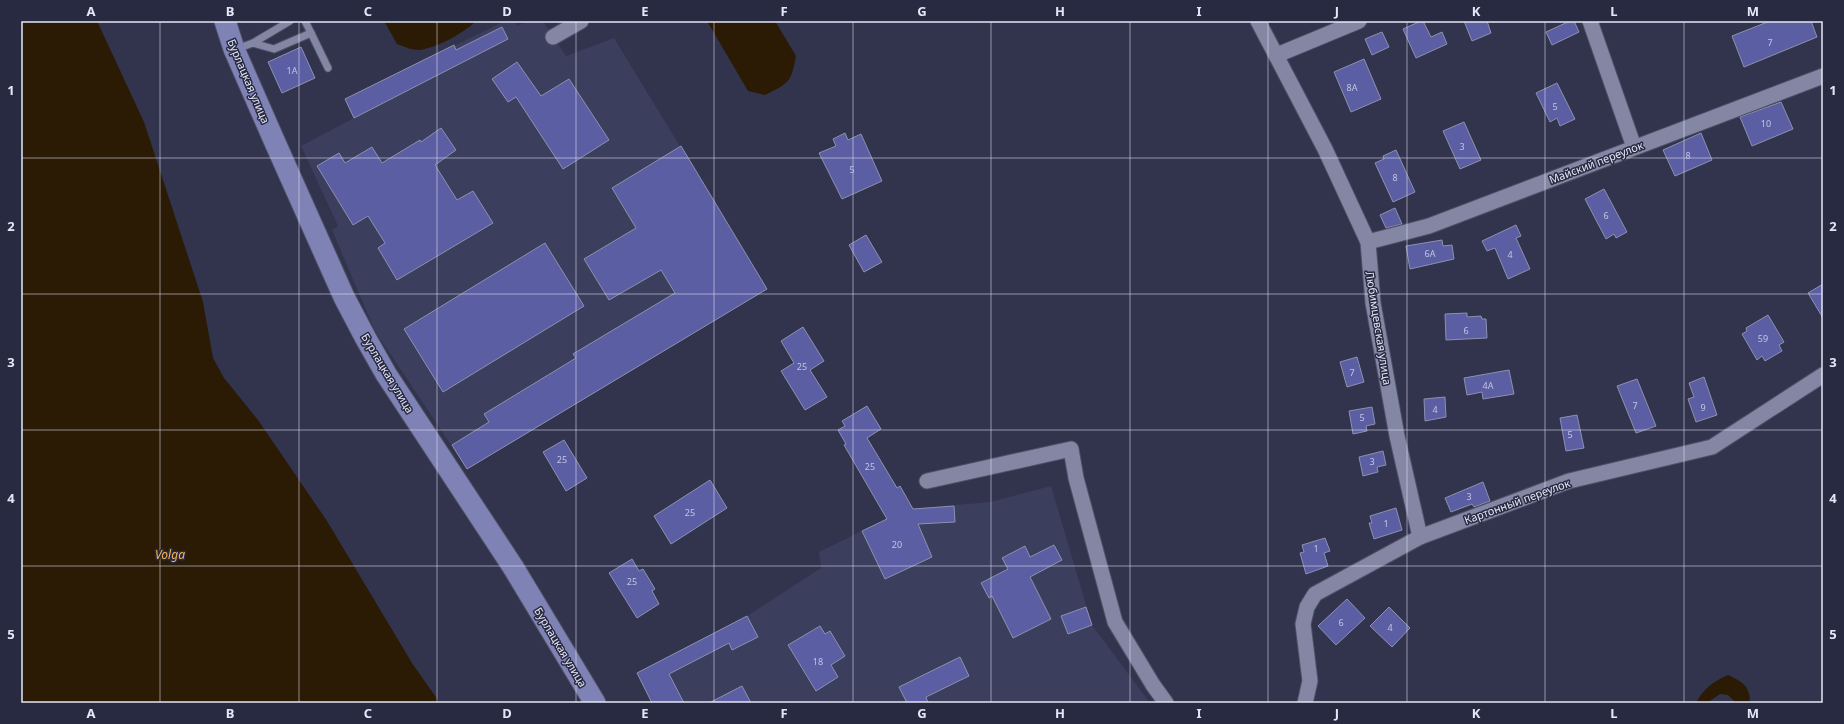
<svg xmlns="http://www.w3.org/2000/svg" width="1844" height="724" font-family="'Noto Sans',sans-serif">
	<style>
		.built { fill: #3b3e5d }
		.water { fill: #2b1b05 }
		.building { fill: #5b5ea2; stroke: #8d91ae }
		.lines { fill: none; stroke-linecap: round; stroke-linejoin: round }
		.service-casing { stroke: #4f5065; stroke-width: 9 }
		.minor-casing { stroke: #4f5065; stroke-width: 17 }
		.secondary-casing { stroke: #4f5065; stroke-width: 23 }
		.service { stroke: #8387a4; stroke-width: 7 }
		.minor { stroke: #8387a4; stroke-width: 15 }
		.secondary { stroke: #7f82b4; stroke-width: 21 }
		.grid { fill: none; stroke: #e5e7f7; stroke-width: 1; stroke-opacity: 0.55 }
		.labels { text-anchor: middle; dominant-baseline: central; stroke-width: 3; stroke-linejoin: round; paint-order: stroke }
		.number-label { font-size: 9px; fill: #c2c5e2 }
		.street-label { font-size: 11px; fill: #e5e7f7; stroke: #282a42 }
		.water-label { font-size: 12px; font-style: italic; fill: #f8b353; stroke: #282a42 }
		.neatline { fill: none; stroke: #e5e7f7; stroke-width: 1.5 }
		.grid-label { font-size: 13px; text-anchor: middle; font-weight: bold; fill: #e5e7f7 }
	</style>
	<rect width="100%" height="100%" fill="#32344d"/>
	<g class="built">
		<path d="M505,21H515L517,26L529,21H543L566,56L614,38L767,289L467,469L375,331L332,230L338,226L301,146L354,118L345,99Z"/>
		<path d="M1051,486L1092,625L1150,703H652L637,673L747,616L821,568L819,552L896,514L909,509L990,502Z"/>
	</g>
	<g class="water">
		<path d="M21,21H97L144,122L203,302L213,358L224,378L258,420L327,521L412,663L440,703H21Z"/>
		<path d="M384,21H476C464,33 435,49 418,50C411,50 403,46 397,44Z"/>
		<path d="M707,21H775L796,56C791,83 789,83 765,95L748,91Z"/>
		<path d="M1728,675C1743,682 1750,686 1750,703H1736L1728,695L1720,694L1707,703H1696C1703,689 1714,681 1728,675Z"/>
	</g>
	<g class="building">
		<path d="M1421,21H1423L1431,37L1442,32L1447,44L1416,58L1403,29Z"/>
		<path d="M1464,21H1487L1491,33L1472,41Z"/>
		<path d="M1570,21H1574L1579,32L1552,45L1546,32Z"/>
		<path d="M1770,21H1811L1817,37L1744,67L1732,36Z"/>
		<path d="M502,27L508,39L354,118L345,99L454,45L456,50Z"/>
		<path d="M1382,32L1389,47L1372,55L1365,39Z"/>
		<path d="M301,47L315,78L282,93L268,62Z"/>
		<path d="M1364,59L1381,99L1351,112L1334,72Z"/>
		<path d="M517,62L541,96L569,79L609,140L563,169L516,97L508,102L492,79Z"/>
		<path d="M1557,83L1575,119L1560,126L1557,118L1550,122L1536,93Z"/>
		<path d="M1781,102L1793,129L1752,146L1740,117Z"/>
		<path d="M1464,122L1481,160L1460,169L1443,131Z"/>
		<path d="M441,128L456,150L435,165L457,200L473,191L493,223L397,280L378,248L385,243L368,216L353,225L317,166L339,153L345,163L372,147L382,163L420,140L421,142Z"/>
		<path d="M845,133L848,140L861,134L882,181L842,199L819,153L836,146L833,139Z"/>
		<path d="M1701,133L1712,160L1675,176L1663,150Z"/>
		<path d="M681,146L767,289L467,469L452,445L489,422L484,414L576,358L573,354L675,293L661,270L609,300L584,259L636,228L612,188Z"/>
		<path d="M1396,150L1415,192L1393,202L1375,163L1384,159L1383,156Z"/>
		<path d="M1604,189L1627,232L1616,238L1614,234L1606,239L1585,199Z"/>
		<path d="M1395,208L1402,224L1386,228L1380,215Z"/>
		<path d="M1516,225L1521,236L1516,238L1530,269L1508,279L1495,248L1487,251L1482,241Z"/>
		<path d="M866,235L882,262L864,272L849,245Z"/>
		<path d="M1442,240L1443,246L1452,245L1454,259L1410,269L1406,246Z"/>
		<path d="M545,243L584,306L443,392L404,329Z"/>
		<path d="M1823,284V318L1808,293Z"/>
		<path d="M1467,313V317L1481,316L1482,319H1486L1487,338L1446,340L1445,314Z"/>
		<path d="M1768,315L1784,342L1779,345L1782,351L1765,361L1762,356L1757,360L1742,334L1747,331L1746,328Z"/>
		<path d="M803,327L824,361L810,370L827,397L805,410L781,371L794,363L781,341Z"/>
		<path d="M1357,357L1364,382L1347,387L1340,362Z"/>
		<path d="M1509,370L1514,394L1483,399L1482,392L1467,395L1464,378Z"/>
		<path d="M1704,377L1717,415L1696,422L1688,399L1694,397L1689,383Z"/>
		<path d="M1637,379L1656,426L1636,433L1617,386Z"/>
		<path d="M1445,397L1446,417L1425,421L1424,399Z"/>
		<path d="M867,406L881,429L867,438L897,488L900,486L913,509L954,506L955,522L918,524L932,557L885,579L862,531L887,519L844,445L846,444L838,430L845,426L842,421Z"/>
		<path d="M1372,407L1375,424L1366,426L1367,431L1353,434L1349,411Z"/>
		<path d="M1577,415L1584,448L1566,451L1560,418Z"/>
		<path d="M564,440L587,478L566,491L543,452Z"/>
		<path d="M1383,451L1386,465L1377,467L1378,472L1363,476L1359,457Z"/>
		<path d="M710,480L727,508L671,544L654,516Z"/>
		<path d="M1483,482L1490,501L1474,507L1472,504L1451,512L1445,498Z"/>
		<path d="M1396,508L1402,530L1374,539L1369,523H1372L1370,516Z"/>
		<path d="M1325,538L1330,551L1324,553L1328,566L1306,574L1300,553L1304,552L1302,545Z"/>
		<path d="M1054,545L1062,560L1030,577L1051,619L1013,638L992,596L989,598L981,583L1008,569L1002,558L1025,546L1030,557Z"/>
		<path d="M632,559L639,571L643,569L655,589L652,591L659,604L637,618L609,573Z"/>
		<path d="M1347,599L1365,618L1336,645L1318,626Z"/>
		<path d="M1086,607L1092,625L1068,634L1061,616Z"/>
		<path d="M1389,607L1410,628L1392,647L1370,626Z"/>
		<path d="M747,616L758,637L732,650L729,643L669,674L684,703H652L637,673Z"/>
		<path d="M820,626L825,634L830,631L845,656L831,665L838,677L816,691L788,645Z"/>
		<path d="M960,657L969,676L926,697L928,703H907L899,687Z"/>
		<path d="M742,686L751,703H709Z"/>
	</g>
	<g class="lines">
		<g class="service-casing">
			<g id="service">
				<path d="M305,21L311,33"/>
				<path d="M253,43L290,21"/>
				<path d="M236,49L253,43L274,49L311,33L328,68"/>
			</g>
		</g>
		<g class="minor-casing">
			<g id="minor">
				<path d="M1258,21L1325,149L1368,242L1373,303L1397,436L1420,537"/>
				<path d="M1590,21L1634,147"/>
				<path d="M553,37L581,21"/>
				<path d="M1277,55L1359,21"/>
				<path d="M1368,242L1429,226L1823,76"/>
				<path d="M927,481L1071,449L1076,478L1115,622L1153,685L1166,703"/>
				<path d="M1305,703L1310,681L1303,624L1307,607L1315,594L1420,537L1569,481L1712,447L1823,375"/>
			</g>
		</g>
		<g class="secondary-casing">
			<path id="secondary" d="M225,21L234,49L273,138L344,297L365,337L386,374L513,567L595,703"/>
		</g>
		<use href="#service" class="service"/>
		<use href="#minor" class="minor"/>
		<use href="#secondary" class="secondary"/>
	</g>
	<path class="grid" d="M160,21V703M299,21V703M437,21V703M576,21V703M714,21V703M853,21V703M991,21V703M1130,21V703M1268,21V703M1407,21V703M1545,21V703M1684,21V703M21,158H1823M21,294H1823M21,430H1823M21,566H1823"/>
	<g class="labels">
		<g class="number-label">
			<text x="1770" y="42">7</text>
			<text x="292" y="70">1А</text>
			<text x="1352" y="87">8А</text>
			<text x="1555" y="106">5</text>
			<text x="1766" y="123">10</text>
			<text x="1462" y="146">3</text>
			<text x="1688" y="155">8</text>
			<text x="852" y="169">5</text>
			<text x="1395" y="177">8</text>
			<text x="1606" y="215">6</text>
			<text x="1430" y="253">6А</text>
			<text x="1510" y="254">4</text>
			<text x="1466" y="330">6</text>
			<text x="1763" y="338">59</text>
			<text x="802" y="366">25</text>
			<text x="1352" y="372">7</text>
			<text x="1488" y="385">4А</text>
			<text x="1635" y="405">7</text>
			<text x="1703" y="407">9</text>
			<text x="1435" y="409">4</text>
			<text x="1362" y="417">5</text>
			<text x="1570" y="434">5</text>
			<text x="562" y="459">25</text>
			<text x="1372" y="461">3</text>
			<text x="870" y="466">25</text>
			<text x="1469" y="496">3</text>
			<text x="690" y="512">25</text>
			<text x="1386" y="523">1</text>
			<text x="897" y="544">20</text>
			<text x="1316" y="548">1</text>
			<text x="632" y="581">25</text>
			<text x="1341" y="622">6</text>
			<text x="1390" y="627">4</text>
			<text x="818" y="661">18</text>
		</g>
		<g class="street-label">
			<text transform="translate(249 81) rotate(67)">Бурлацкая улица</text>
			<text transform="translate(1596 162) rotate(-21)">Майский переулок</text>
			<text transform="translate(1379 328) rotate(81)">Любимцевская улица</text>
			<text transform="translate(388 373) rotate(59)">Бурлацкая улица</text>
			<text transform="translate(1517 501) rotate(-20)">Картонный переулок</text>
			<text transform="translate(561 647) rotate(59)">Бурлацкая улица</text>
		</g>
		<g class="water-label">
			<text x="170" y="554">Volga</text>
		</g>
	</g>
	<rect width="1844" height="724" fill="none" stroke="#282a42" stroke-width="44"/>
	<rect x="22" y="22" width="1800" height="680" class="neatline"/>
	<g class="grid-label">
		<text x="91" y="16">A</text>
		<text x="230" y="16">B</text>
		<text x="368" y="16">C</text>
		<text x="507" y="16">D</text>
		<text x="645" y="16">E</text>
		<text x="784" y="16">F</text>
		<text x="922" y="16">G</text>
		<text x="1060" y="16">H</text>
		<text x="1199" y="16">I</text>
		<text x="1337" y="16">J</text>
		<text x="1476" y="16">K</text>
		<text x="1614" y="16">L</text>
		<text x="1753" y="16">M</text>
		<text x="11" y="95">1</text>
		<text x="1833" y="95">1</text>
		<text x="11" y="231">2</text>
		<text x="1833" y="231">2</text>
		<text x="11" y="367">3</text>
		<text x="1833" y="367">3</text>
		<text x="11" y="503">4</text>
		<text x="1833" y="503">4</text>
		<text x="11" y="639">5</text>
		<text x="1833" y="639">5</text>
		<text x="91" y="718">A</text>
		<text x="230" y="718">B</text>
		<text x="368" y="718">C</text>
		<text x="507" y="718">D</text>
		<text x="645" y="718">E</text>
		<text x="784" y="718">F</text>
		<text x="922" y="718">G</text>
		<text x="1060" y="718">H</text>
		<text x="1199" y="718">I</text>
		<text x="1337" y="718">J</text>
		<text x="1476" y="718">K</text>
		<text x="1614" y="718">L</text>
		<text x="1753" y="718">M</text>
	</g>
</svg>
